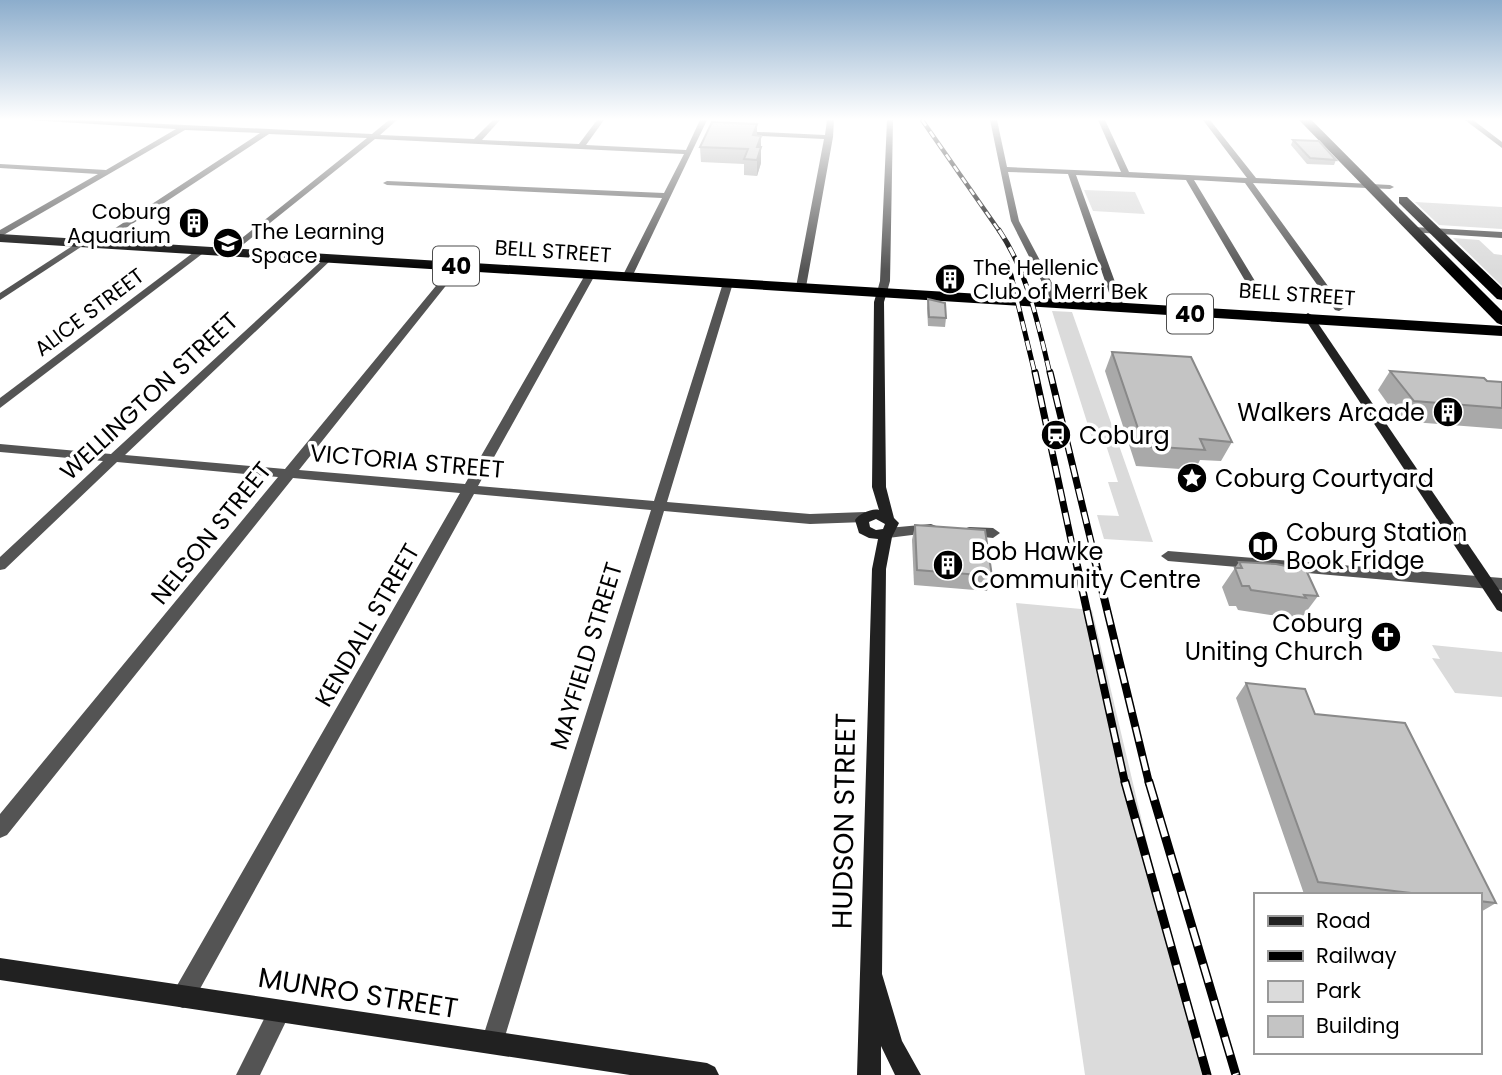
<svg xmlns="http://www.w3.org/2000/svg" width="1502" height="1075" font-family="Poppins,sans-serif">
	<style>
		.green { fill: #dbdbdb }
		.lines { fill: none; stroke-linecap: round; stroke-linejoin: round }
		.street { fill: #545454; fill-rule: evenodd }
		.secondary { fill: #212121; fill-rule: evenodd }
		.highway { fill: #000; fill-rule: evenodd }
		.tram { stroke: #000; stroke-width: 2 }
		.rail-far4-casing { stroke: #000; stroke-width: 4.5 }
		.rail-far3-casing { stroke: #000; stroke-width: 5 }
		.rail-far2-casing { stroke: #000; stroke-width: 7 }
		.rail-far1-casing { stroke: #000; stroke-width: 8 }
		.rail-casing { stroke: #000; stroke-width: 9 }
		.rail-far4 { stroke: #fff; stroke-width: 2.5; stroke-dasharray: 7; stroke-linecap: butt }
		.rail-far3 { stroke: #fff; stroke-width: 3.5; stroke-dasharray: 10; stroke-linecap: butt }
		.rail-far2 { stroke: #fff; stroke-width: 4.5; stroke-dasharray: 12; stroke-linecap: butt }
		.rail-far1 { stroke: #fff; stroke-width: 5; stroke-dasharray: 15; stroke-linecap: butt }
		.rail { stroke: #fff; stroke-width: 6; stroke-dasharray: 19; stroke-linecap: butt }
		.wall { fill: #a9a9a9 }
		.shaded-wall { fill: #898989 }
		.building { fill: #c4c4c4; stroke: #898989; stroke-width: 2 }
		.labels { text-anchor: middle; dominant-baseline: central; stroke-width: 7; stroke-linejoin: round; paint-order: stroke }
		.far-poi-label { font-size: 21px; fill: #000; stroke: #fff; text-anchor: start }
		.far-street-label { font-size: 21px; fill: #000; stroke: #fff }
		.shield { fill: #fff; stroke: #4c4c4c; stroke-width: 2 }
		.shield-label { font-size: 23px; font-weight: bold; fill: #000 }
		.street-label { font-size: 24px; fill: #000; stroke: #fff }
		.poi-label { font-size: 24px; fill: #000; stroke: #fff; text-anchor: start }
		.near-street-label { font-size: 28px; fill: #000; stroke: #fff }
	</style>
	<rect width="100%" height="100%" fill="#fff"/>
	<g class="green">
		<path d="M1084,190L1135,192L1145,214L1093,211Z"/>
		<path d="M1415,202L1502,207V229L1439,225Z"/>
		<path d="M1453,238L1479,240L1494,254L1502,255V286Z"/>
		<path d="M1052,311L1072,312L1153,542L1104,539L1097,515L1119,516L1108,482H1118L1104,439L1092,438Z"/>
		<path d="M1016,603L1092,610L1202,1075H1085Z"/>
		<path d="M1432,645L1502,652V697L1455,693L1432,658L1440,659Z"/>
	</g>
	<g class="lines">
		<g class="street">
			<path d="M28,120H82L372,134L389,120H397L380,135L474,139L493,120H500L482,140L579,144L597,120H604L586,145L686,150L700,120H707L632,277L627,280L622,277L662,198L387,185L383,183L387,181L664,193L684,154L375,139L230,255L227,254V250L367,138L269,134L97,247L93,244L94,242L260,133L185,130L0,237V230L98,174L0,168V164L106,170L176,129Z"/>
			<path d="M827,120H834L833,137L806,287L801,290L796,287L824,139L738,135L734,133L738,131L825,135Z"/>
			<path d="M887,120H893L890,281L887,292L882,295L877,292L880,281Z"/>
			<path d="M990,120H997L1007,167L1121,172L1098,120H1105L1129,172L1247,178L1203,120H1210L1256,178L1390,185L1394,187L1390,189L1253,183L1344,308L1339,311L1335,310L1245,183L1194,180L1264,296L1259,299L1254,296L1186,180L1076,175L1123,304L1118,307L1113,304L1068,174L1008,172L1019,221L1061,300L1056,303L1051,300L1011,221Z"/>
			<path d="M1465,120H1473L1502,142V148Z"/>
			<path d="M1413,227L1502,232V238L1410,232L1409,230Z"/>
			<path d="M80,241L87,243L0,300V293Z"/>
			<path d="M198,249L206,251L0,408V398Z"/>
			<path d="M328,255L331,256V260L125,455L285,469L454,264H460V268L299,470L465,484L585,275L590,272L595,275L478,486L654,501L723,283L728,280L733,283L667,502L810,514L865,512L872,517L865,522L810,524L664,511L503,1043L500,1051L492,1054L484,1051L481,1043L651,510L474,494L191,1005L183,1008L175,1005L172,997L175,989L460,493L293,478L7,835L0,838V814L278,477L117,462L5,569L0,570V557L103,461L0,452V444L111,454Z"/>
			<path d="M931,524L936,526L938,529L936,532L888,538L881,533L888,528Z"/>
			<path d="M969,527L993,528L1000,533L993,538L964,535L962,532L964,529Z"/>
			<path d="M1168,551L1502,578V590L1168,561L1161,556Z"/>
			<path d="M280,1000L288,1003L291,1011L260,1075H236L272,1003Z"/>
		</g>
		<g class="secondary">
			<path d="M882,289L887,292L884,302L886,487L894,518L899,523L892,537L886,569L882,974L902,1041L921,1075H895L881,1046V1075H857L872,569L878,539L869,538L859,533L855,520C859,514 872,508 879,510L872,487L874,302L877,292ZM876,519L885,524L883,529L876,530L870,527L869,522Z"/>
			<path d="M1308,313L1313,316L1502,594V612L1497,610L1303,316Z"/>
			<path d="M0,958L707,1063L715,1067L719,1075H630L0,980Z"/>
		</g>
		<g class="highway">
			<path d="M1299,120H1310L1502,311V325L1497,323Z"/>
			<path d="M1399,197H1407L1502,288V300L1497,299L1399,203Z"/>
			<path d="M0,234L1502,326V336L0,242Z"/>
		</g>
		<path class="tram" d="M1310,120L1502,313"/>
		<g class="rail-far4-casing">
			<path id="rail-far4" d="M922,120L1000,232"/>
		</g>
		<g class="rail-far3-casing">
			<g id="rail-far3">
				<path d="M999,230C1028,273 1038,324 1050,374"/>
				<path d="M1008,263L1035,374"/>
			</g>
		</g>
		<g class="rail-far2-casing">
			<g id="rail-far2">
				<path d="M1035,372L1074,554"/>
				<path d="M1050,372L1094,554"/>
			</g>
		</g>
		<g class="rail-far1-casing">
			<g id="rail-far1">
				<path d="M1074,552L1125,783"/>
				<path d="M1093,552L1149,783"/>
			</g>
		</g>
		<g class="rail-casing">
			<g id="rail">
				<path d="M1125,782L1207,1075"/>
				<path d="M1149,782L1236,1075"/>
			</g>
		</g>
		<use href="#rail-far4" class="rail-far4"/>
		<use href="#rail-far3" class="rail-far3"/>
		<use href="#rail-far2" class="rail-far2"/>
		<use href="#rail-far1" class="rail-far1"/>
		<use href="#rail" class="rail"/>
	</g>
	<g class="wall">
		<path d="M757,124V136H761V163L757,176L744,175V164L701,162L700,147Z"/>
		<path d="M1293,140L1336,160L1334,165L1307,164L1291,145Z"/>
		<path d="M928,299L946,318L945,327L928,326L927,308Z"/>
		<path d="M1112,352L1232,442L1221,461L1200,460L1195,470L1136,466L1105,371Z"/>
		<path d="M1390,371L1502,382V429L1400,421L1378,390Z"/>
		<path d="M915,525L992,576L987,591L914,585L912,540Z"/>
		<path d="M1239,562L1318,596L1303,616L1294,615L1291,618L1238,610L1236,606H1229L1222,587Z"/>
		<path d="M1246,683L1315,714L1496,903L1479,913V895L1304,894L1236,698Z"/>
	</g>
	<g class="shaded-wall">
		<path d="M757,124V139L753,135Z"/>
		<path d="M761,136V163L757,176V147Z"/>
	</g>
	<g class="building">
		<path d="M712,122L757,124L753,135L761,136L757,147H761L757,160L744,159L748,149L700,147Z"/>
		<path d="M1293,140L1319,141L1336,160L1310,158Z"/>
		<path d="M928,299L945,303L946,318L929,317Z"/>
		<path d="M1112,352L1191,357L1232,442L1200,439L1205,450L1144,446Z"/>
		<path d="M1390,371L1484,378L1487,381L1502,382V408L1414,401Z"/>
		<path d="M915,525L985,530L992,576L917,570Z"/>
		<path d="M1239,562L1276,564L1306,570L1318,596L1304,595L1306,598L1251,590L1249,586H1242L1235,568H1242Z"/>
		<path d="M1246,683L1305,689L1315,714L1405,723L1496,903L1479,901V895H1428L1318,882Z"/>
	</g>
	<linearGradient id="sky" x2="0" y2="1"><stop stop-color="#8cadcc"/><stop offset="0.44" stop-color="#fff"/><stop offset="1" stop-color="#fff" stop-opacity="0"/></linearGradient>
	<rect width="1502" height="271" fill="url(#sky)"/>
	<defs>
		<g id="building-disc" transform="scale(1.575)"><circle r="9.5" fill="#000" stroke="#fff"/><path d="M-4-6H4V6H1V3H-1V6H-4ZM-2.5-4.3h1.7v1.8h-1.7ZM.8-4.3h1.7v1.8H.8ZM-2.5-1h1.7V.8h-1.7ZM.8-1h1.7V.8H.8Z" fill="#fff"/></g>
		<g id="school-disc" transform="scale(1.575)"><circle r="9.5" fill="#000" stroke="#fff"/><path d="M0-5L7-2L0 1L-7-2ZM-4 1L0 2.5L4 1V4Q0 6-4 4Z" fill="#fff"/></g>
		<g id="station-disc" transform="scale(1.575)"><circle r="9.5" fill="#000" stroke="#fff"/><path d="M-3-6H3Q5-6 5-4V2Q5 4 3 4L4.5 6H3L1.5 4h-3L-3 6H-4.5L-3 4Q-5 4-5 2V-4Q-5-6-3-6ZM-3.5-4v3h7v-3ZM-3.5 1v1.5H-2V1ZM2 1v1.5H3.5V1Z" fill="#fff"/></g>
		<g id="sight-disc" transform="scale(1.575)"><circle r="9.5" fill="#000" stroke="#fff"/><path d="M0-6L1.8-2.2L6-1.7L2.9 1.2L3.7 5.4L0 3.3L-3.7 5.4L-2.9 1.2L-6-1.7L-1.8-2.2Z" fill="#fff"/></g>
		<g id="library-disc" transform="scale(1.575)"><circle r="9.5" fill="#000" stroke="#fff"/><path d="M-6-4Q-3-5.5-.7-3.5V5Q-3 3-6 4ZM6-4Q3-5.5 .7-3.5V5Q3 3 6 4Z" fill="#fff"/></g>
		<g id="church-disc" transform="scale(1.575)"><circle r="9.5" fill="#000" stroke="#fff"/><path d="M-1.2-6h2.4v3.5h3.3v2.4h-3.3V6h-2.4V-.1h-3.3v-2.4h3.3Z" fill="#fff"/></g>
	</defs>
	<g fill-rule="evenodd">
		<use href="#building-disc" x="194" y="223"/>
		<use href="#school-disc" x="228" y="243"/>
		<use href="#building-disc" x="950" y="279"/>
		<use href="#building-disc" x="1448" y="412"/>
		<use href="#station-disc" x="1056" y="435"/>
		<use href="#sight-disc" x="1192" y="478"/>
		<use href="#library-disc" x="1263" y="546"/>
		<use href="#building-disc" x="948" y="565"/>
		<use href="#church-disc" x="1386" y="637"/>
	</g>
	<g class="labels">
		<g class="far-poi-label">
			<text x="171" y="211" text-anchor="end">Coburg<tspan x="171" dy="24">Aquarium</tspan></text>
			<text x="251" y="231">The Learning<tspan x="251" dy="24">Space</tspan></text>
			<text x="973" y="267">The Hellenic<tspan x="973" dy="24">Club of Merri Bek</tspan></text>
		</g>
		<g class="far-street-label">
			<text transform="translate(553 251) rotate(4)">BELL STREET</text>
			<text transform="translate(1297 294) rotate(4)">BELL STREET</text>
			<text transform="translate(89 312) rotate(-37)">ALICE STREET</text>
		</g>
		<g class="shield">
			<rect x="433" y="246.5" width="46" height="39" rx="5"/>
			<rect x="1167" y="294.5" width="46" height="39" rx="5"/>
		</g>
		<g class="shield-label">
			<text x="456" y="266">40</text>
			<text x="1190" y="314">40</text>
		</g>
		<g class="street-label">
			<text transform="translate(149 396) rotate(-43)">WELLINGTON STREET</text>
			<text transform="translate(407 461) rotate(5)">VICTORIA STREET</text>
			<text transform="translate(211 533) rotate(-51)">NELSON STREET</text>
			<text transform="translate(367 625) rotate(-60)">KENDALL STREET</text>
			<text transform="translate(586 656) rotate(-73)">MAYFIELD STREET</text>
		</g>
		<g class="poi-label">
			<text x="1425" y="412" text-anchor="end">Walkers Arcade</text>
			<text x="1079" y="435">Coburg</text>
			<text x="1215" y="478">Coburg Courtyard</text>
			<text x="1286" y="532">Coburg Station<tspan x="1286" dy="28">Book Fridge</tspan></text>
			<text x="971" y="551">Bob Hawke<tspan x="971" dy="28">Community Centre</tspan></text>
			<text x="1363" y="623" text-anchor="end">Coburg<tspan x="1363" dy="28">Uniting Church</tspan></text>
		</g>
		<g class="near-street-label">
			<text transform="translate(844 821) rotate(-89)">HUDSON STREET</text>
			<text transform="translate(358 993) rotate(9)">MUNRO STREET</text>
		</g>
	</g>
	<rect x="1254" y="893" width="228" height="161" fill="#ffffff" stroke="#999999" stroke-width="2"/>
	<rect x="1268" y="916" width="35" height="10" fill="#212121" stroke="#999999" stroke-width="2"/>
	<text x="1316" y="928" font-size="21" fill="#000000">Road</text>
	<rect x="1268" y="951" width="35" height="10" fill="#000000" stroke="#999999" stroke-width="2"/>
	<text x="1316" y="963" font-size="21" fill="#000000">Railway</text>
	<rect x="1268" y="981" width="35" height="21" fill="#dbdbdb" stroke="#999999" stroke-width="2"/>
	<text x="1316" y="998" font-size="21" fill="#000000">Park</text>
	<rect x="1268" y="1016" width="35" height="21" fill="#c4c4c4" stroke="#999999" stroke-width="2"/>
	<text x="1316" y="1033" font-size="21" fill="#000000">Building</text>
</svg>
